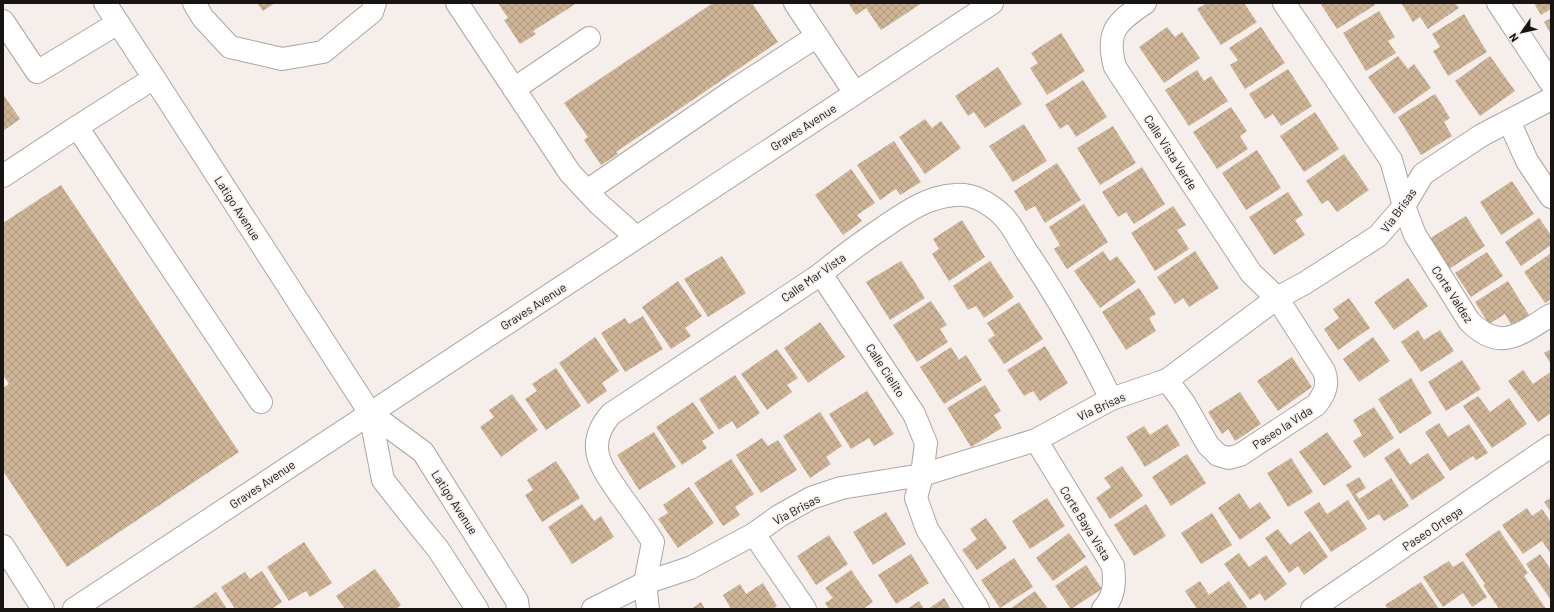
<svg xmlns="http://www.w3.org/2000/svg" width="1554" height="612" font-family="Barlow,sans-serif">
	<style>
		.building { fill: url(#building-cross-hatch) }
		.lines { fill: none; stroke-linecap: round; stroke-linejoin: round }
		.minor-casing { stroke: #ada6a2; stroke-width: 24 }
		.minor { stroke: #fff; stroke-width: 22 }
		.labels { text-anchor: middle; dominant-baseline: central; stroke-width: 3; stroke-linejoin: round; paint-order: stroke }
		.street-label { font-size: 12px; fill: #171413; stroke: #f5eeea }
	</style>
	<defs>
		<pattern id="building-cross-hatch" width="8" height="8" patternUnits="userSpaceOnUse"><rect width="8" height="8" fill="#cdb497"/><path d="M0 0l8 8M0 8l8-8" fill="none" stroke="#af9a81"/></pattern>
	</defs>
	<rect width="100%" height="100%" fill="#f5eeea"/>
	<g class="building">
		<path d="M257,3H275L263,11Z"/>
		<path d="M498,3H577L533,31L536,34L520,44L504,20L508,18Z"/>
		<path d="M713,3H752L778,42L616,152L618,154L601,165L584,140L588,137L564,103Z"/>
		<path d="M848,3H922L881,30L866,8L856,15Z"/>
		<path d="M1207,3H1244L1257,22L1221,45L1197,9Z"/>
		<path d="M1320,3H1374L1375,5L1337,29Z"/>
		<path d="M1401,3H1455L1459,8L1428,29L1420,17L1413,22Z"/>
		<path d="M1534,3H1551V9L1541,15Z"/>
		<path d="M1379,11L1395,37L1388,41L1396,53L1366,71L1343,33Z"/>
		<path d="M1464,14L1487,52L1448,76L1433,51L1440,47L1432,34Z"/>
		<path d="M1551,18V34L1544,22Z"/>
		<path d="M1167,27L1175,37L1182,32L1200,58L1164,83L1139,47Z"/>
		<path d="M1261,27L1285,63L1245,89L1230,65L1238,60L1229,48Z"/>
		<path d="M1061,33L1085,71L1047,95L1030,68L1038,63L1031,53Z"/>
		<path d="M1398,56L1408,69L1414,64L1431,88L1394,114L1368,77Z"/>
		<path d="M1490,56L1515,91L1480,116L1455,81Z"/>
		<path d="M998,67L1022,104L985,128L974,112L968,116L955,96Z"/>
		<path d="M1288,69L1312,106L1281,126L1273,114L1265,119L1249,94Z"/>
		<path d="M1197,70L1204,81L1211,76L1228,101L1189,126L1165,90Z"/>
		<path d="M1083,80L1107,117L1076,137L1068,124L1060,129L1045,105Z"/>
		<path d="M3,94L20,119L3,131Z"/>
		<path d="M1435,94L1450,118L1444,122L1452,136L1421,155L1398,117Z"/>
		<path d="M1231,107L1247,131L1240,136L1248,149L1217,169L1193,132Z"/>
		<path d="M1315,112L1339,149L1304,172L1280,136Z"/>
		<path d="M925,119L932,128L941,121L961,148L925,174L899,137Z"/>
		<path d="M1024,124L1047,161L1013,182L989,146Z"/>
		<path d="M1113,126L1136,163L1100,185L1077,148Z"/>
		<path d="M894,141L921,182L900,195L896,189L880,200L857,165Z"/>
		<path d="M1257,150L1281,188L1246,210L1222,173Z"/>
		<path d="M1344,154L1369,190L1337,212L1328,200L1322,204L1306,181Z"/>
		<path d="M1057,163L1081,200L1045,223L1035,206L1026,211L1014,191Z"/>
		<path d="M1142,167L1165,204L1134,224L1126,212L1118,217L1102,192Z"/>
		<path d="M851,169L875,203L857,215L862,221L843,235L815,195Z"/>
		<path d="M1512,181L1534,214L1501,235L1480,202Z"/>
		<path d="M61,185L239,452L67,567L3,471V388L9,384L3,375V223Z"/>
		<path d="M1288,192L1303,215L1295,220L1305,235L1274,255L1249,217Z"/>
		<path d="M1084,204L1108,242L1067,269L1054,249L1060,245L1049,227Z"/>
		<path d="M1173,206L1186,225L1177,230L1189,249L1155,271L1131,233Z"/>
		<path d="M1466,216L1485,246L1449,269L1429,239Z"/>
		<path d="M1539,218L1551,235V245L1521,266L1505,242Z"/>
		<path d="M962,220L985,257L949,281L932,254L939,249L933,239Z"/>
		<path d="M1103,251L1110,261L1117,256L1136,282L1100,308L1074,271Z"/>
		<path d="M1195,251L1219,288L1189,307L1183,298L1175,304L1157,277Z"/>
		<path d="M1487,252L1503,276L1471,297L1455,273Z"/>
		<path d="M1551,253V299L1545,303L1524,272Z"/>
		<path d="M722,256L746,293L708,317L684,279Z"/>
		<path d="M901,261L925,298L890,320L866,282Z"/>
		<path d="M990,261L1014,297L984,318L976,306L968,310L953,286Z"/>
		<path d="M1408,278L1428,306L1394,330L1374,302Z"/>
		<path d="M678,281L702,316L685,328L691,336L671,349L642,307Z"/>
		<path d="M1508,281L1529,315L1512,326L1505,314L1489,324L1475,302Z"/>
		<path d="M1139,288L1156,314L1149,318L1156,331L1126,350L1102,312Z"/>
		<path d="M1349,298L1370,328L1338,350L1324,329L1339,318L1333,309Z"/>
		<path d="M931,301L947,325L940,329L948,342L917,362L893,325Z"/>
		<path d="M1019,302L1043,339L1004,364L988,340L995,335L987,323Z"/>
		<path d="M643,316L663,349L625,372L601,333L625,318L629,324Z"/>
		<path d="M820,322L845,357L808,383L784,348Z"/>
		<path d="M1418,330L1424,340L1440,330L1454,351L1421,372L1401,342Z"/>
		<path d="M595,337L619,371L602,383L607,391L588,404L559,363Z"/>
		<path d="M1373,337L1390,361L1359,382L1343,359Z"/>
		<path d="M1045,346L1068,383L1040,401L1033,391L1024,396L1007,370Z"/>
		<path d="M951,347L959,360L966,355L982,380L944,404L920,367Z"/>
		<path d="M777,349L798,378L787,385L792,392L767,410L741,374Z"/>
		<path d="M1551,349V364L1544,353Z"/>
		<path d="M1292,357L1312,387L1278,411L1257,381Z"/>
		<path d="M1462,360L1481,389L1446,411L1428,382Z"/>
		<path d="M556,368L581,406L546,430L525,399L537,391L532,384Z"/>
		<path d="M1523,370L1533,384L1549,373L1551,375V413L1538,422L1508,381Z"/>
		<path d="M735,375L760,413L737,429L732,421L719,430L699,399Z"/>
		<path d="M1411,378L1432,413L1400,434L1378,399Z"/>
		<path d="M985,385L1001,411L994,415L1002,428L971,447L947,408Z"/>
		<path d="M867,391L894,434L874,446L869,438L851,449L829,414Z"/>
		<path d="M1240,392L1261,424L1235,441L1228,429L1222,434L1208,412Z"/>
		<path d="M512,394L538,430L501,457L480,427L494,417L489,410Z"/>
		<path d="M1478,396L1490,412L1509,398L1527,424L1492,448L1463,406Z"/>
		<path d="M693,402L714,433L702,441L707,448L682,465L656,427Z"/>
		<path d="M1374,407L1394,438L1364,458L1353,441L1362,435L1353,420Z"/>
		<path d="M820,412L842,446L826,457L831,464L810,478L783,436Z"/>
		<path d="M1439,423L1448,437L1469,424L1488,453L1476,460L1473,456L1450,471L1425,432Z"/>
		<path d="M1167,424L1180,445L1145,467L1126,437L1144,426L1150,435Z"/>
		<path d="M654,432L676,467L639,490L617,455Z"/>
		<path d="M1327,432L1352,467L1324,486L1299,452Z"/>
		<path d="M762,438L768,446L778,440L797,470L761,493L736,455Z"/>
		<path d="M1399,448L1410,465L1428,453L1445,478L1412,500L1384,458Z"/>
		<path d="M1187,454L1206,483L1171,506L1152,477Z"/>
		<path d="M1291,458L1313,492L1288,507L1267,473Z"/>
		<path d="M731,459L754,494L735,507L740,515L723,526L694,483Z"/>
		<path d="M556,461L580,498L542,522L525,495L533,490L527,480Z"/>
		<path d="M1122,466L1143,496L1110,519L1096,498L1111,487L1104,478Z"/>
		<path d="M1359,477L1366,488L1356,494L1359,499L1391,478L1409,506L1384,521L1379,514L1368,520L1346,485Z"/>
		<path d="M689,487L714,523L678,548L658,519L668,513L663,505Z"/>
		<path d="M1239,493L1250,509L1260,502L1271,518L1240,540L1218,508Z"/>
		<path d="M1047,498L1065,526L1030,549L1012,521Z"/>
		<path d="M1551,498V512L1544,502Z"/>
		<path d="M1348,500L1367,529L1331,552L1304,512L1319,502L1327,514Z"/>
		<path d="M582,504L594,521L601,516L614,537L572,564L548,527Z"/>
		<path d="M1146,504L1166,536L1134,556L1114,525Z"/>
		<path d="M1527,508L1532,516L1542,509L1551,522V554L1542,541L1523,554L1502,525Z"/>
		<path d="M886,512L906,544L873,565L853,532Z"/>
		<path d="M1212,513L1232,545L1201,564L1181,533Z"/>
		<path d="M986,518L1007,548L977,570L962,550L977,539L970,529Z"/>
		<path d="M1278,529L1290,545L1310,531L1328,557L1304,575L1298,566L1289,573L1265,538Z"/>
		<path d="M1499,530L1528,573L1524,576L1546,609H1499L1483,585L1485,584L1465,554Z"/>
		<path d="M1069,533L1086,557L1053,581L1036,558Z"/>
		<path d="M829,535L848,564L816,585L797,556Z"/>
		<path d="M304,542L332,583L310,597L306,591L289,601L267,567Z"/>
		<path d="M1239,553L1249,567L1266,555L1287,584L1265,601L1260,593L1250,600L1224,564Z"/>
		<path d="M911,554L929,583L896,604L878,575Z"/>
		<path d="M1540,554L1550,568L1551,567V600L1526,564Z"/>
		<path d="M1014,558L1033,587L1000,608L981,580Z"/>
		<path d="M1449,561L1453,567L1463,561L1487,597L1472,607L1463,593L1443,607L1423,577Z"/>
		<path d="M1086,565L1102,589L1071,609L1055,586Z"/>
		<path d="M375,569L401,605L396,609H345L336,596Z"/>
		<path d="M851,570L873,602L863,609H829L825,603L833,598L825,588Z"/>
		<path d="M262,571L282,602L272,609H235L221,587L245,572L250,579Z"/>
		<path d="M1200,581L1209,595L1229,581L1248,609H1197L1185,591Z"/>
		<path d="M1421,582L1439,609H1388L1385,605Z"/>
		<path d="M763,583L777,606L773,609H731L723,595L740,584L746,594Z"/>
		<path d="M1035,591L1048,609H1010Z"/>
		<path d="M216,592L227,609H191Z"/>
		<path d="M944,598L951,609H928Z"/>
		<path d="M919,601L924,609H907Z"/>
		<path d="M701,602L705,609H691Z"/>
	</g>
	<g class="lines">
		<g class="minor-casing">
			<g id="minor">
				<path d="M105,3L154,78L370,413L423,452L517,601L518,609"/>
				<path d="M194,3L203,18L230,47L282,59L323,52L372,12L375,3"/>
				<path d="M457,3L570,173L599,204L636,237"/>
				<path d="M795,3L855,93"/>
				<path d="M1145,3C1117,22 1105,31 1115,67L1251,273L1277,298L1324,371C1329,384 1325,394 1316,405L1240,455L1229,458L1218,455L1208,445L1184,403L1167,380"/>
				<path d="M1284,3L1391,160L1404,206L1415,235L1469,321C1500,353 1520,334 1551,315"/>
				<path d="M1498,3L1551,83"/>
				<path d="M3,21L37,72L118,23"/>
				<path d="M514,89L589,38"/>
				<path d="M1509,121L1527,161L1551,197"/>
				<path d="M77,127L154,78"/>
				<path d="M3,176L77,127L261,402"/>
				<path d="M587,191L731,92L817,36"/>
				<path d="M821,274L914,414L926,443L922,475L916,498L927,529L978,609"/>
				<path d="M370,413L383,480L420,527L438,549L477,609"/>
				<path d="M1036,440L1113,566C1115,582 1115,596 1103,609"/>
				<path d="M754,534L805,609"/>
				<path d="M3,546L43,609"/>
				<path d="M74,609L992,3"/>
				<path d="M593,609L645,583L690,568L754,534L779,516L811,498L841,488L922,475L1036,440L1111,399L1167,380L1277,298L1305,283L1378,236L1404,206L1423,174L1482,135L1551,99"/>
				<path d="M648,609L645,583L653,542C643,526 632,511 621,496C602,468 583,446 611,414L821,274C841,257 862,242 884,227C906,212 927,197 955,195C972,193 989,203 1001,214C1011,223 1019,240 1027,252C1059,299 1086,348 1111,399"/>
				<path d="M1312,609L1551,446"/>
			</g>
		</g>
		<use href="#minor" class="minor"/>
	</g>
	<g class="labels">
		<g class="street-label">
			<text transform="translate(803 127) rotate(-33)">Graves Avenue</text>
			<text transform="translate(1171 152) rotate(57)">Calle Vista Verde</text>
			<text transform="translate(238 208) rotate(57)">Latigo Avenue</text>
			<text transform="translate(1398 210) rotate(-54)">Via Brisas</text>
			<text transform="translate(813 277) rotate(-35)">Calle Mar Vista</text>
			<text transform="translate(1453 294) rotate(57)">Corte Valdez</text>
			<text transform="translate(533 306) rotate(-33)">Graves Avenue</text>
			<text transform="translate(886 370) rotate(57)">Calle Cielito</text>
			<text transform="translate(1101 406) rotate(-25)">Via Brisas</text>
			<text transform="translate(1282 427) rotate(-33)">Paseo la Vida</text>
			<text transform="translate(262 484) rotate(-34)">Graves Avenue</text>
			<text transform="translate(455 502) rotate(57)">Latigo Avenue</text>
			<text transform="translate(796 509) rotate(-28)">Via Brisas</text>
			<text transform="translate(1086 523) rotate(58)">Corte Baya Vista</text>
			<text transform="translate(1432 528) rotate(-34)">Paseo Ortega</text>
		</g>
	</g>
	<rect width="1554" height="612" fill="none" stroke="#171413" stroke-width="8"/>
	<g transform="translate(1522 32) rotate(236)" stroke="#f5eeea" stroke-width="3" paint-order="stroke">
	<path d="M0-3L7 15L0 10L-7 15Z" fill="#171413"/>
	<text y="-6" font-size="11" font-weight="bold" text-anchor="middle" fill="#171413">N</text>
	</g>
</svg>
